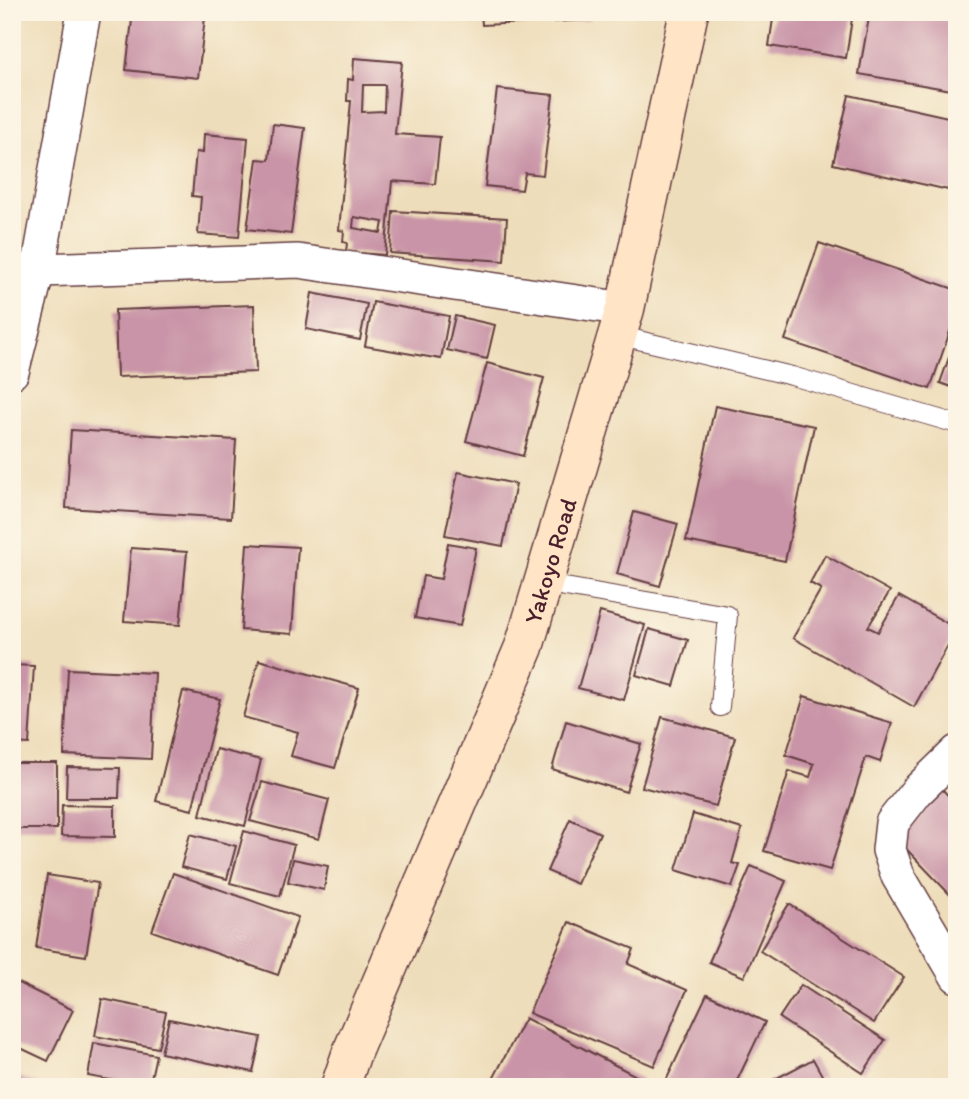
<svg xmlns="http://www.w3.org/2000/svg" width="969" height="1099" font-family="Itim,sans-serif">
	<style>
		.building { fill: #c994a7; fill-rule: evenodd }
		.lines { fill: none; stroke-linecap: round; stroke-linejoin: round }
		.lane-casing { stroke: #633c40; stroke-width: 20 }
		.street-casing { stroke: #633c40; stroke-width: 36 }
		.secondary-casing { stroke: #633c40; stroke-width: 41 }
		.lane { stroke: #fff; stroke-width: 18 }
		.street { stroke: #fff; stroke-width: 33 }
		.secondary { stroke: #ffe4c6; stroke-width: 38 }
		.labels { text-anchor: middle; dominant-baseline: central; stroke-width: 6; stroke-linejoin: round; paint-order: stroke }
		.street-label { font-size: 24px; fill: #4a1f2b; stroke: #fcf5e5 }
	</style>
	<rect width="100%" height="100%" fill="#fcf5e5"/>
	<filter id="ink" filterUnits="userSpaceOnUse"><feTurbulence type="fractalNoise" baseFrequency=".0143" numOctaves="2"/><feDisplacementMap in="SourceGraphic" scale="14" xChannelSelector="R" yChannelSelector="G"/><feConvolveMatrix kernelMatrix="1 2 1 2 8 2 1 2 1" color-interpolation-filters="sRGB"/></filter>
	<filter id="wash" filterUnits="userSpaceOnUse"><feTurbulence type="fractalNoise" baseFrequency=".00686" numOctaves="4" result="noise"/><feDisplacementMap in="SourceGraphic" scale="28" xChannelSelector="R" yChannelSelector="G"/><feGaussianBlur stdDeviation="1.57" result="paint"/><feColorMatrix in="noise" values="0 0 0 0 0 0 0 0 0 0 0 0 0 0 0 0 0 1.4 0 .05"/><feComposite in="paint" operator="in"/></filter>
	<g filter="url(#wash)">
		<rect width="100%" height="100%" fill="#eeddba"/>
		<g id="blocks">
			<g class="building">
				<path d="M12,12H20L15,45L12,44Z"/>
				<path d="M133,12H168L205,17L198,78L126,70Z"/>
				<path d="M481,12H590V20L482,25Z"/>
				<path d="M774,12H853L846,58L769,46Z"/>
				<path d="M870,12H957V91L859,74Z"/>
				<path d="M354,58L402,62L395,134L440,137L435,184L392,181L385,255L346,252L347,243L343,242L344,231L339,230L351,101H347L348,79L353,80ZM363,85H385L384,111L362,112ZM354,217L383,222L381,233L353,228Z"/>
				<path d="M497,89L553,95L543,175L525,173L522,190L485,186Z"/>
				<path d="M849,95L957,119V192L833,164Z"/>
				<path d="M273,124L305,128L291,234L247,229L257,159L269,160Z"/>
				<path d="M204,134L248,138L239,237L198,234L201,197L192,196L196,152L203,153Z"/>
				<path d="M393,211L507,218L504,261L390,253Z"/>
				<path d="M819,243L957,290V311L930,389L785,340Z"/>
				<path d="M312,293L367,304L360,340L306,329Z"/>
				<path d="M373,302L449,316L441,359L365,346Z"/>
				<path d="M254,305L256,372L117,377L115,310Z"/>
				<path d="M455,316L495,325L487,359L447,350Z"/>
				<path d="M956,338H957V389L940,383Z"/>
				<path d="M487,363L544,378L523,456L466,441Z"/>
				<path d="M715,406L814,426L785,561L686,541Z"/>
				<path d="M71,430L236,440L231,518L66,508Z"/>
				<path d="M458,472L516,484L503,546L445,535Z"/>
				<path d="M634,512L678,524L660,586L617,574Z"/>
				<path d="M448,543L476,548L460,626L415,618L423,576L441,579Z"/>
				<path d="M247,544L298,547L292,634L241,630Z"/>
				<path d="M131,548L187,552L180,625L124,621Z"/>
				<path d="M825,555L890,591L868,627L878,632L899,596L957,629L914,707L793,638L821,589L810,583Z"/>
				<path d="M600,612L645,625L624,700L578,688Z"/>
				<path d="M649,629L688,640L674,686L636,675Z"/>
				<path d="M259,660L359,688L335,768L291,756L298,732L243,717Z"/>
				<path d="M12,665L34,666L29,744L12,743Z"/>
				<path d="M68,669L155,673L151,759L64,755Z"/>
				<path d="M183,691L220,699L192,810L156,801Z"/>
				<path d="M804,696L892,723L880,762L866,757L830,870L764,851L789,771L810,777L814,764L786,755Z"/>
				<path d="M662,717L735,737L716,806L642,787Z"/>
				<path d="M566,721L641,744L626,792L552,769Z"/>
				<path d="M216,749L261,760L245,826L200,815Z"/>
				<rect x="12" y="763" width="45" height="66"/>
				<path d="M67,767L120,768L119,798H66Z"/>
				<path d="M262,782L329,800L319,839L250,821Z"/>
				<path d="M942,789L957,805V902L893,835Z"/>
				<path d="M62,805L115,806V837L61,836Z"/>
				<path d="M693,814L742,829L732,863L740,865L732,887L676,870Z"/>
				<path d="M570,819L600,833L577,884L547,871Z"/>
				<path d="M244,831L294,845L280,896L230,883Z"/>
				<path d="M190,834L236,846L227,879L181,867Z"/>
				<path d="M293,859L328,866L324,890L288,882Z"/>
				<path d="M751,866L786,881L744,977L709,962Z"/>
				<path d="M173,873L298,917L278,975L152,931Z"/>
				<path d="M47,875L98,883L86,956L36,948Z"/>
				<path d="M789,904L904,977L874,1023L760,951Z"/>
				<path d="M569,922L634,949L628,964L687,990L654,1066L529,1013Z"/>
				<path d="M12,980L73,1010L48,1061L12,1044Z"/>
				<path d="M801,985L885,1040L863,1073L779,1018Z"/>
				<path d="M707,994L765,1022L734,1087H663Z"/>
				<path d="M102,999L166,1012L158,1048L95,1036Z"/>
				<path d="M525,1018L642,1079L639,1087H489Z"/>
				<path d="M169,1019L261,1037L253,1072L161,1053Z"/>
				<path d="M94,1043L156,1055L149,1087L88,1076Z"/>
				<path d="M813,1059L823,1077L805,1087H760Z"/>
				<path d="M12,1074L45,1087H12Z"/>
			</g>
		</g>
	</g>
	<g filter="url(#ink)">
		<use href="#blocks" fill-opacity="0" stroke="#633c40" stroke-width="2"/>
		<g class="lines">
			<g class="lane-casing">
				<g id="lane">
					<path d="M617,335L792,376L957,424"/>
					<path d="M542,583L728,615L720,707"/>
				</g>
			</g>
			<g class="street-casing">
				<g id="street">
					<path d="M12,271L298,261L625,309"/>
					<path d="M12,372L38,270L84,12"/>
					<path d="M957,752L917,791L892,823L889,850L898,876L957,976"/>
				</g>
			</g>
			<g class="secondary-casing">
				<g id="secondary">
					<path id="s1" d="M340,1087L352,1052L524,647L625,309L689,12"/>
				</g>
			</g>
			<use href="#lane" class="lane"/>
			<use href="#street" class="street"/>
			<use href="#secondary" class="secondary"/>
		</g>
	</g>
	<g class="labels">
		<g class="street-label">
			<text stroke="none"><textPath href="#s1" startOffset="567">Yakoyo Road</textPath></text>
		</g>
	</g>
	<rect width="969" height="1099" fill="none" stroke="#fcf5e5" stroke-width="42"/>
</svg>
